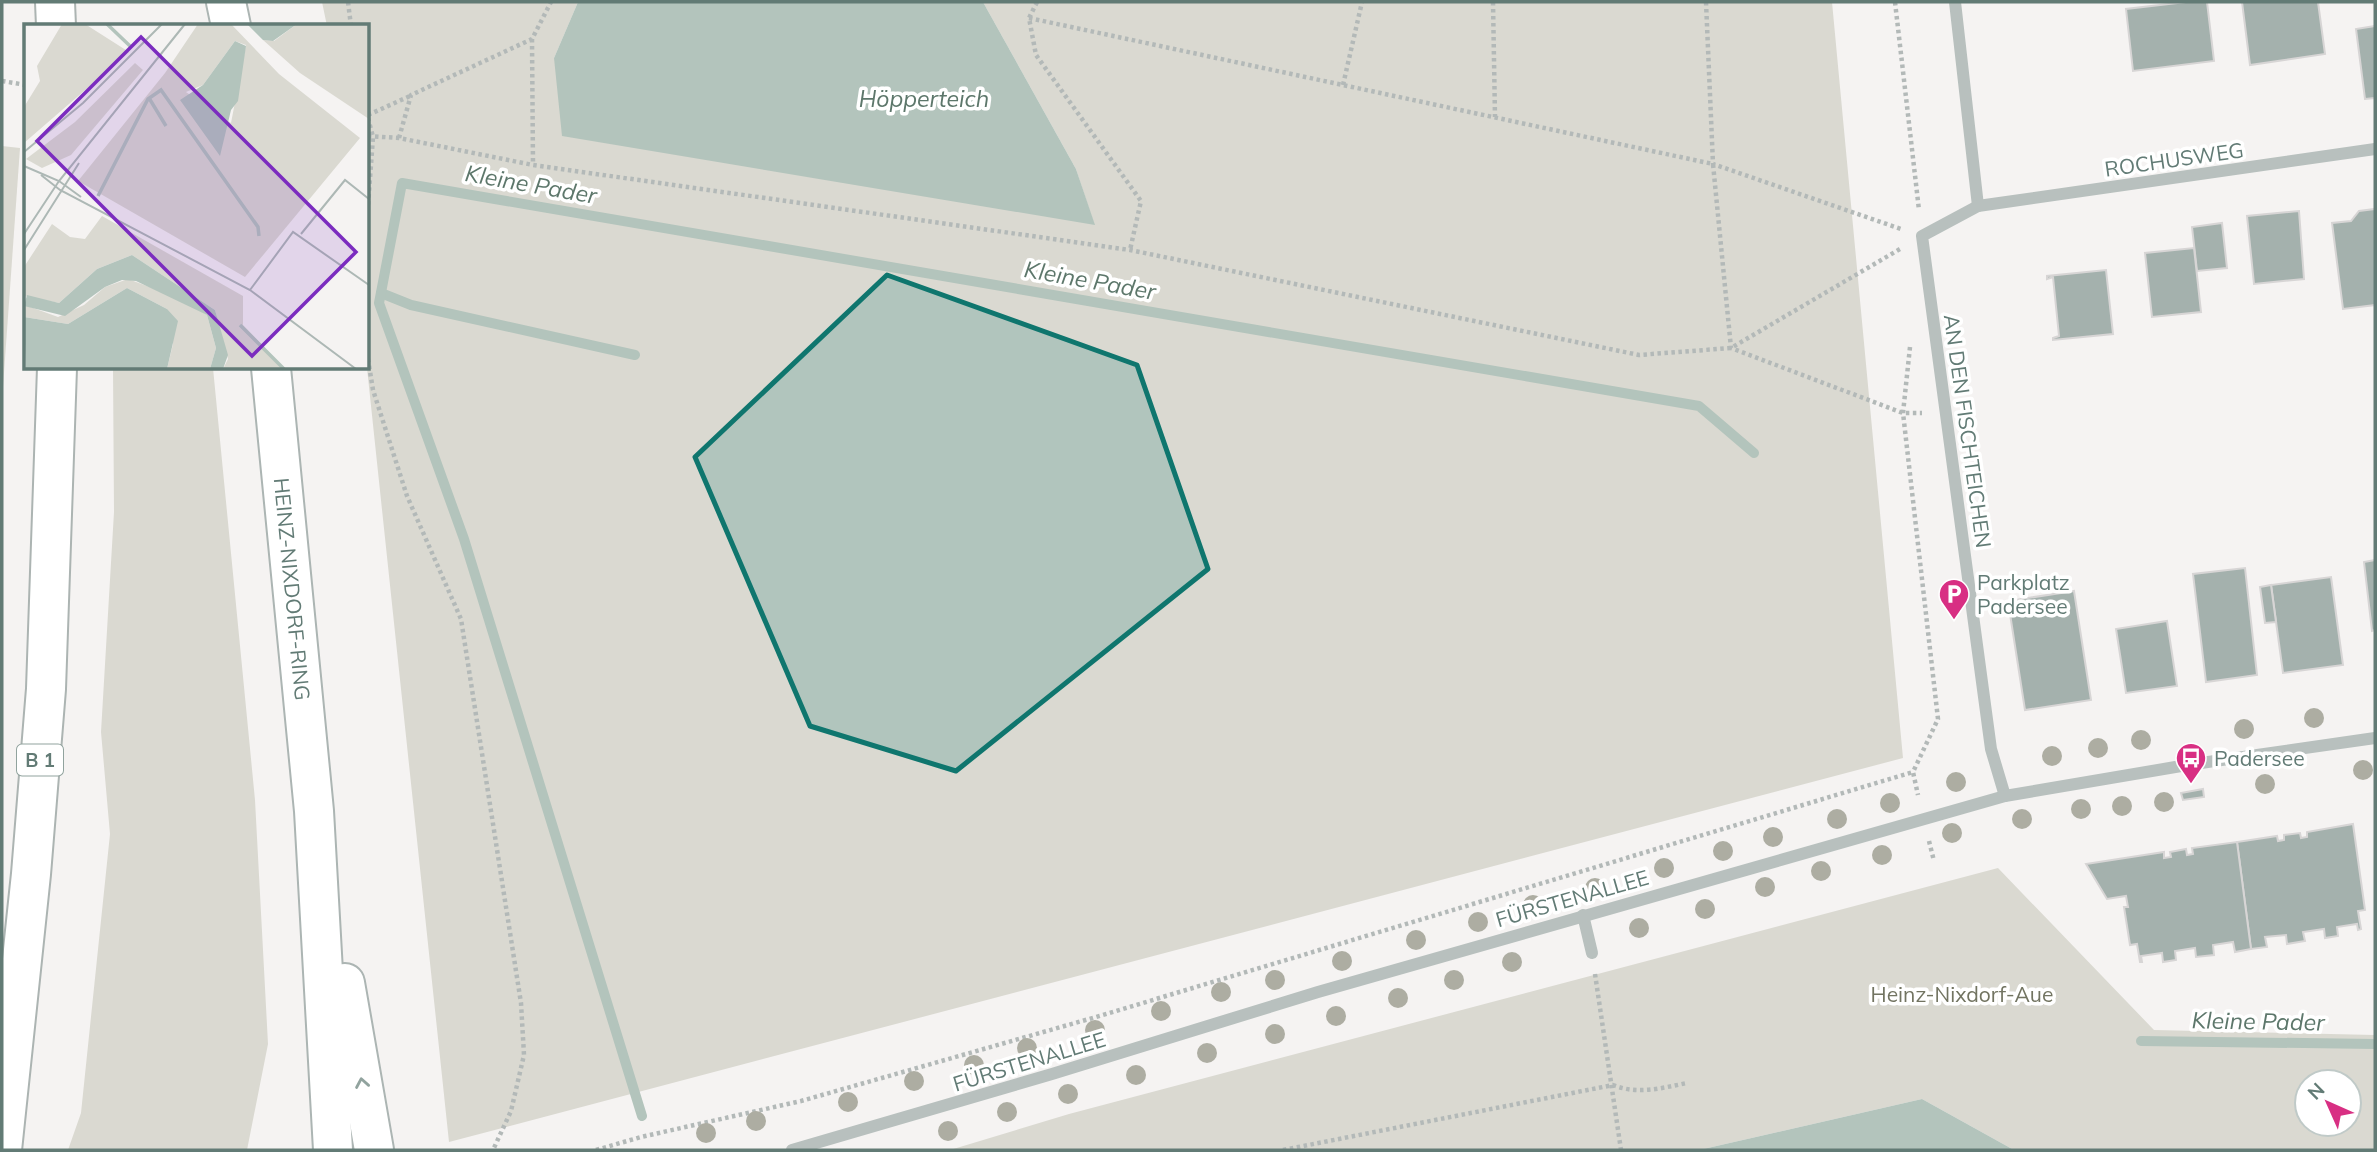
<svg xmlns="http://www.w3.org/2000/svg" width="2377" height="1152" font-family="Mulish,sans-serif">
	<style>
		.green { fill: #dad9d1; fill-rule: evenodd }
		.water { fill: #b3c4bc }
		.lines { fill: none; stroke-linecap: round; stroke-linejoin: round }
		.stream { stroke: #b3c4bc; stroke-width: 10 }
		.building { fill: #a4b1ad; stroke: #d7d5d5; stroke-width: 2 }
		.major-casing { stroke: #acb5b3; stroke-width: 42 }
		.highway-casing { stroke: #acb4b2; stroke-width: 42 }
		.path { stroke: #b3b9b8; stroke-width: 4.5; stroke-dasharray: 3.5 3.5; stroke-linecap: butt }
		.minor { stroke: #b8c0be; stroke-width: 12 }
		.major { stroke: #fff; stroke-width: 38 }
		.highway { stroke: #fff; stroke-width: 38 }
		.tree { fill: #adada2 }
		.oneway { stroke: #91a39e }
		.marked { fill: #0f766e; fill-opacity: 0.2; stroke: #0f766e; stroke-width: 5; stroke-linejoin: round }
		.labels { text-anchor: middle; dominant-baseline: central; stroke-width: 7; stroke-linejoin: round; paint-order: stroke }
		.shield { fill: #fff; stroke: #91a39e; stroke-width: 2 }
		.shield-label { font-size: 19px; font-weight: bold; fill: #627b75 }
		.street-label { font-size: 21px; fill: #627b75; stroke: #fff }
		.poi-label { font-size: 21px; fill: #627b75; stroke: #fff; text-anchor: start }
		.park-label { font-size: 21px; fill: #727461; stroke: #fff }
		.water-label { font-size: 23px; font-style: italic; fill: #5d776b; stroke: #fff }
		.inset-river { fill: none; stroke: #b3c4bc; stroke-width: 3.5 }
		.inset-road { fill: none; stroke: #adb8b5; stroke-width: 2 }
		.view { fill: #7b2cbf; fill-opacity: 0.15; stroke: #7b2cbf; stroke-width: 3.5 }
		.inset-edge { fill: none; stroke: #627b75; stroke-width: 3.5 }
	</style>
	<rect width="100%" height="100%" fill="#f5f3f2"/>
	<g class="green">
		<path d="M322,2H578L554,58L1094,224L1076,169L983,2H1832L1903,758L449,1142L367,368L368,26H327Z"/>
		<path d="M2,146L20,148L2,401Z"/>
		<path d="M113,368H213L255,800L268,1044L247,1150H68L81,1113L110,834L101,732L114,512Z"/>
		<path d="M1998,868L2154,1030L2375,1035V1150H2014L1922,1099L1699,1150H950L1069,1114ZM2307,1082H2349V1124H2307Z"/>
	</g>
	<g class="water">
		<path d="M578,2H983L1076,169L1095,225L562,136L554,58Z"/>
		<path d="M1922,1099L2014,1150H1699Z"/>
	</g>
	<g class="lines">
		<g class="stream">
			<path d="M381,293L411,305L635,355"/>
			<path d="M2141,1041L2375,1044"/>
			<path d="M642,1116L464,539L379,303L402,183L1699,406L1754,453"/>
		</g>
	</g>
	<g class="building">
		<path d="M2186,2H2207L2214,61L2133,71L2126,9Z"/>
		<path d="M2242,2H2318L2325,54L2250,65Z"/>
		<path d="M2375,26V98L2365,99L2356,29Z"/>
		<path d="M2375,209V305L2343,309L2332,223L2351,221L2359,211Z"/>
		<path d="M2299,211L2304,279L2254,284L2247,216Z"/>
		<path d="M2222,223L2227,268L2197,271L2192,227Z"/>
		<path d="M2194,248L2201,312L2152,317L2145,253Z"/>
		<path d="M2106,270L2113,334L2053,340V338L2059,336L2053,277L2047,279V276Z"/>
		<path d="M2375,560V630L2372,631L2364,562Z"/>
		<path d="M2245,568L2257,675L2206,682L2193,574Z"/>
		<path d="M2331,577L2343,665L2283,673L2271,585Z"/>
		<path d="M2271,585L2276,622L2265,623L2260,587Z"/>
		<path d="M2074,591L2091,700L2025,710L2008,601Z"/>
		<path d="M2167,621L2177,686L2126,693L2116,629Z"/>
		<path d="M2203,789L2204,797L2183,800L2181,793Z"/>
		<path d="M2353,824L2365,910L2358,911L2361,929L2358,930L2357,924L2337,927L2338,936L2325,938L2324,929L2303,932L2305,941L2287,944L2286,935L2265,937L2267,947L2251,949L2237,842L2277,836L2278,841L2284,840V835L2300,833L2301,838L2307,837V832Z"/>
		<path d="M2237,842L2251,949L2235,952L2233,942L2213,945L2214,955L2196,957L2195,948L2175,951L2176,960L2163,962L2162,953L2141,956L2142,962H2140L2137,944L2130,945L2124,907H2128L2126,896L2107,899L2086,864L2164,852V858L2171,857L2170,852L2186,849L2187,855L2193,854L2192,848Z"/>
	</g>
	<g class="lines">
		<g class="major-casing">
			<g id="major">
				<path d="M226,2L231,26"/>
				<path id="s1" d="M271,368L314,811L333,1150"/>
				<path d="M345,983L374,1150"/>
			</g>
		</g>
		<g class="highway-casing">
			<g id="highway">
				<path d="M55,2L56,26"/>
				<path d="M2,1150L31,874L46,689L57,368"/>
			</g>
		</g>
		<g class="path">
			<path d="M348,2L351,26"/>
			<path d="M1037,2L1029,18L1036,55L1141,201L1130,250"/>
			<path d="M1493,2L1495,117"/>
			<path d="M1706,2L1713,164L1901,229"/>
			<path d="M1895,2L1919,210"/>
			<path d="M1029,18L1713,164L1731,348L1903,413H1922"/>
			<path d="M532,39L533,165"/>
			<path d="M2,81L26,85"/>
			<path d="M1343,85L1362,2"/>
			<path d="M368,115L410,96"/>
			<path d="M368,118L373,137L368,206"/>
			<path d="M368,136L399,138L533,165L1130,250L1639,355L1731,348L1900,249"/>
			<path d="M399,138L411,95L532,39L551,2"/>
			<path d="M1910,347L1903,413L1938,719L1913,772L1918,795"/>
			<path d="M368,359L373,390L407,496L461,619L521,1003L524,1055L511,1111L493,1150"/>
			<path d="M1929,841L1934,861"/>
			<path d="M1595,974L1621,1150"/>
			<path d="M596,1150L641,1137L801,1101L1096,1017L1913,772"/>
			<path d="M1283,1150L1613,1085C1637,1095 1662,1088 1687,1083"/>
		</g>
		<g class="minor">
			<path d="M1955,2L1978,206"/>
			<path d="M2005,796L1991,749L1922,236L1978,206L2375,149"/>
			<path d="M1583,915L1592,953"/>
			<path d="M792,1150L1052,1074L1318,992L2005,796L2187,765L2375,738"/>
		</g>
		<use href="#major" class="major"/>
		<use href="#highway" class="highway"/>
	</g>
	<g class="tree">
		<circle cx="2314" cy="718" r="10"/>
		<circle cx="2244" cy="729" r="10"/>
		<circle cx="2141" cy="740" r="10"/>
		<circle cx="2098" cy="748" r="10"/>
		<circle cx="2052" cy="756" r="10"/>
		<circle cx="2363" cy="770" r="10"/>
		<circle cx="1956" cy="782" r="10"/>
		<circle cx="2265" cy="784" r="10"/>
		<circle cx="2164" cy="802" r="10"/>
		<circle cx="1890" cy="803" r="10"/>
		<circle cx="2122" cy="806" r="10"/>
		<circle cx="2081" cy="809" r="10"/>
		<circle cx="1837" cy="819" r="10"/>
		<circle cx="2022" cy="819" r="10"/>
		<circle cx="1952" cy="833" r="10"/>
		<circle cx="1773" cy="837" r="10"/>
		<circle cx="1723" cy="851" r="10"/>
		<circle cx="1882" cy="855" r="10"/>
		<circle cx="1664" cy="868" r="10"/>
		<circle cx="1821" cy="871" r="10"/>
		<circle cx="1765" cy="887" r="10"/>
		<circle cx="1595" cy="888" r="10"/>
		<circle cx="1533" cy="905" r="10"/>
		<circle cx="1705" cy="909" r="10"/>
		<circle cx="1478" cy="922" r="10"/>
		<circle cx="1639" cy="928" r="10"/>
		<circle cx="1416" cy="940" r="10"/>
		<circle cx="1342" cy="961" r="10"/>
		<circle cx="1512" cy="962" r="10"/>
		<circle cx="1275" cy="980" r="10"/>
		<circle cx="1454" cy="980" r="10"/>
		<circle cx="1221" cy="992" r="10"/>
		<circle cx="1398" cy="998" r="10"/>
		<circle cx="1161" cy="1011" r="10"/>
		<circle cx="1336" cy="1016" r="10"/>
		<circle cx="1095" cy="1030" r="10"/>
		<circle cx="1275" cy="1034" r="10"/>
		<circle cx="1027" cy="1048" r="10"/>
		<circle cx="1207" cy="1053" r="10"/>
		<circle cx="974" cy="1065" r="10"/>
		<circle cx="1136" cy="1075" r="10"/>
		<circle cx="914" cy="1081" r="10"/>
		<circle cx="1068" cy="1094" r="10"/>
		<circle cx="848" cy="1102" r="10"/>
		<circle cx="1007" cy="1112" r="10"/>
		<circle cx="756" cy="1121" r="10"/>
		<circle cx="948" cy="1131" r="10"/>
		<circle cx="706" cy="1133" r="10"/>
	</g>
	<defs><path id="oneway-chevron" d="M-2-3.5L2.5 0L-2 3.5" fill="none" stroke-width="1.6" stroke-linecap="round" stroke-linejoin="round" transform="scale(1.75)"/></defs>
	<use class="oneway" href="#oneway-chevron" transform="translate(362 1083) rotate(-100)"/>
	<path class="marked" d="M887,275L1137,365L1208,569L956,771L810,726L695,457Z"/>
	<defs>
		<g id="parking-pin" transform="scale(1.575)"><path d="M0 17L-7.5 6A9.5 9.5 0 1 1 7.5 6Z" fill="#d82f83" stroke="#fff"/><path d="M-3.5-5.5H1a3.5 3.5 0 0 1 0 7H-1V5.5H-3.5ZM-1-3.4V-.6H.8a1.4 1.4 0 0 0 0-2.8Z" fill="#fff"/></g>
		<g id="bus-pin" transform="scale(1.575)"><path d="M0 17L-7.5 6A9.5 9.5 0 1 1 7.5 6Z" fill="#d82f83" stroke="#fff"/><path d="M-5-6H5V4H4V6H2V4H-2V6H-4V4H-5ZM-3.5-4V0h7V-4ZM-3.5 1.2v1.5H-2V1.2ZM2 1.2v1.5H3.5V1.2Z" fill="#fff"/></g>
	</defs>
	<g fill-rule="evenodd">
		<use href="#parking-pin" x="1954" y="594"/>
		<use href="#bus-pin" x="2191" y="758"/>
	</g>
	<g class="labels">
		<rect class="shield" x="17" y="744.5" width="46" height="31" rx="5"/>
		<g class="shield-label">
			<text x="40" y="760">B 1</text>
		</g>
		<g class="street-label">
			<text transform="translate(2174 159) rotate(-8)">ROCHUSWEG</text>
			<text transform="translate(1968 431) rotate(82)">AN DEN FISCHTEICHEN</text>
			<text stroke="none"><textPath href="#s1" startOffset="222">HEINZ-NIXDORF-RING</textPath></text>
			<text transform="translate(1572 898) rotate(-16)">FÜRSTENALLEE</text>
			<text transform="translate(1029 1061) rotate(-17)">FÜRSTENALLEE</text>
		</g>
		<g class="poi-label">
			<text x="1977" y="582">Parkplatz<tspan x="1977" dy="24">Padersee</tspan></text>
			<text x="2214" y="758">Padersee</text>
		</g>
		<g class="park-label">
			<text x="1962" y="994">Heinz-Nixdorf-Aue</text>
		</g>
		<g class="water-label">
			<text x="924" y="98">Höpperteich</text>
			<text transform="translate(531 184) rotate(10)">Kleine Pader</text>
			<text transform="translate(1090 280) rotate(10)">Kleine Pader</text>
			<text transform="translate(2258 1021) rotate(1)">Kleine Pader</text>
		</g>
	</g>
	<g transform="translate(24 24)">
		<rect width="345" height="345" fill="#f5f3f2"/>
		<path d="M38,0H61L105,28L0,119V83L16,57L13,42ZM174,0H207L255,50L336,114L221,253L54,157L141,49ZM211,17L222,21L207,99L162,68L179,61ZM273,0H345V95L276,49L239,16L250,17ZM111,39L119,46L47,131L18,144L2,135L51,98ZM78,192L219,272V301L261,345H199L204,335L191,286L108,231L73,245L35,279L0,272V243L28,200L46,213L61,215ZM104,255L150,272L183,291L192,324L186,345H143L149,320L143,285L103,264L44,300L0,293L1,281L34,293L60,281L81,263Z" fill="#dad9d1" fill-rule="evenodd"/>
		<path d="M223,0H273L249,17L239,16ZM211,17L222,22L214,77L207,86L196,132L156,76L179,61ZM108,231L191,286L204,331L199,345H186L192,324L183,291L112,257L98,256L81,263L41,292L0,282L3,271L35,279L73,245ZM103,264L143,285L154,297L143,345H2L0,293L44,300Z" fill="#b3c4bc"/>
		<path class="inset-river" d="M83,0L106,22M125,74L142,102M74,172L124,75L137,66L234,203L235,212M216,301L260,345"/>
		<path class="inset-road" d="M0,128L59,79L138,0M0,142L35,157L57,173M17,151L36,166L226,266L332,345M0,210L35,157L161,0M277,210L321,156L345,175M0,226L55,139M226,266L269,208L345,261"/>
		<path class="view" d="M117,13L332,228L228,332L13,117Z"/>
		<rect width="345" height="345" class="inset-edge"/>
	</g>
	<rect width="2377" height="1152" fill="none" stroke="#627b75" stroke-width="7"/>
	<g transform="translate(2328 1103) rotate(315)"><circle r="33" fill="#ffffff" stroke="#c0cac8" stroke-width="2"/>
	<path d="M0-5L12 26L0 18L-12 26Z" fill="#d82f83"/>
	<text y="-10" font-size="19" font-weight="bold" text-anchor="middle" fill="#627b75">N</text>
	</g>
</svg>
